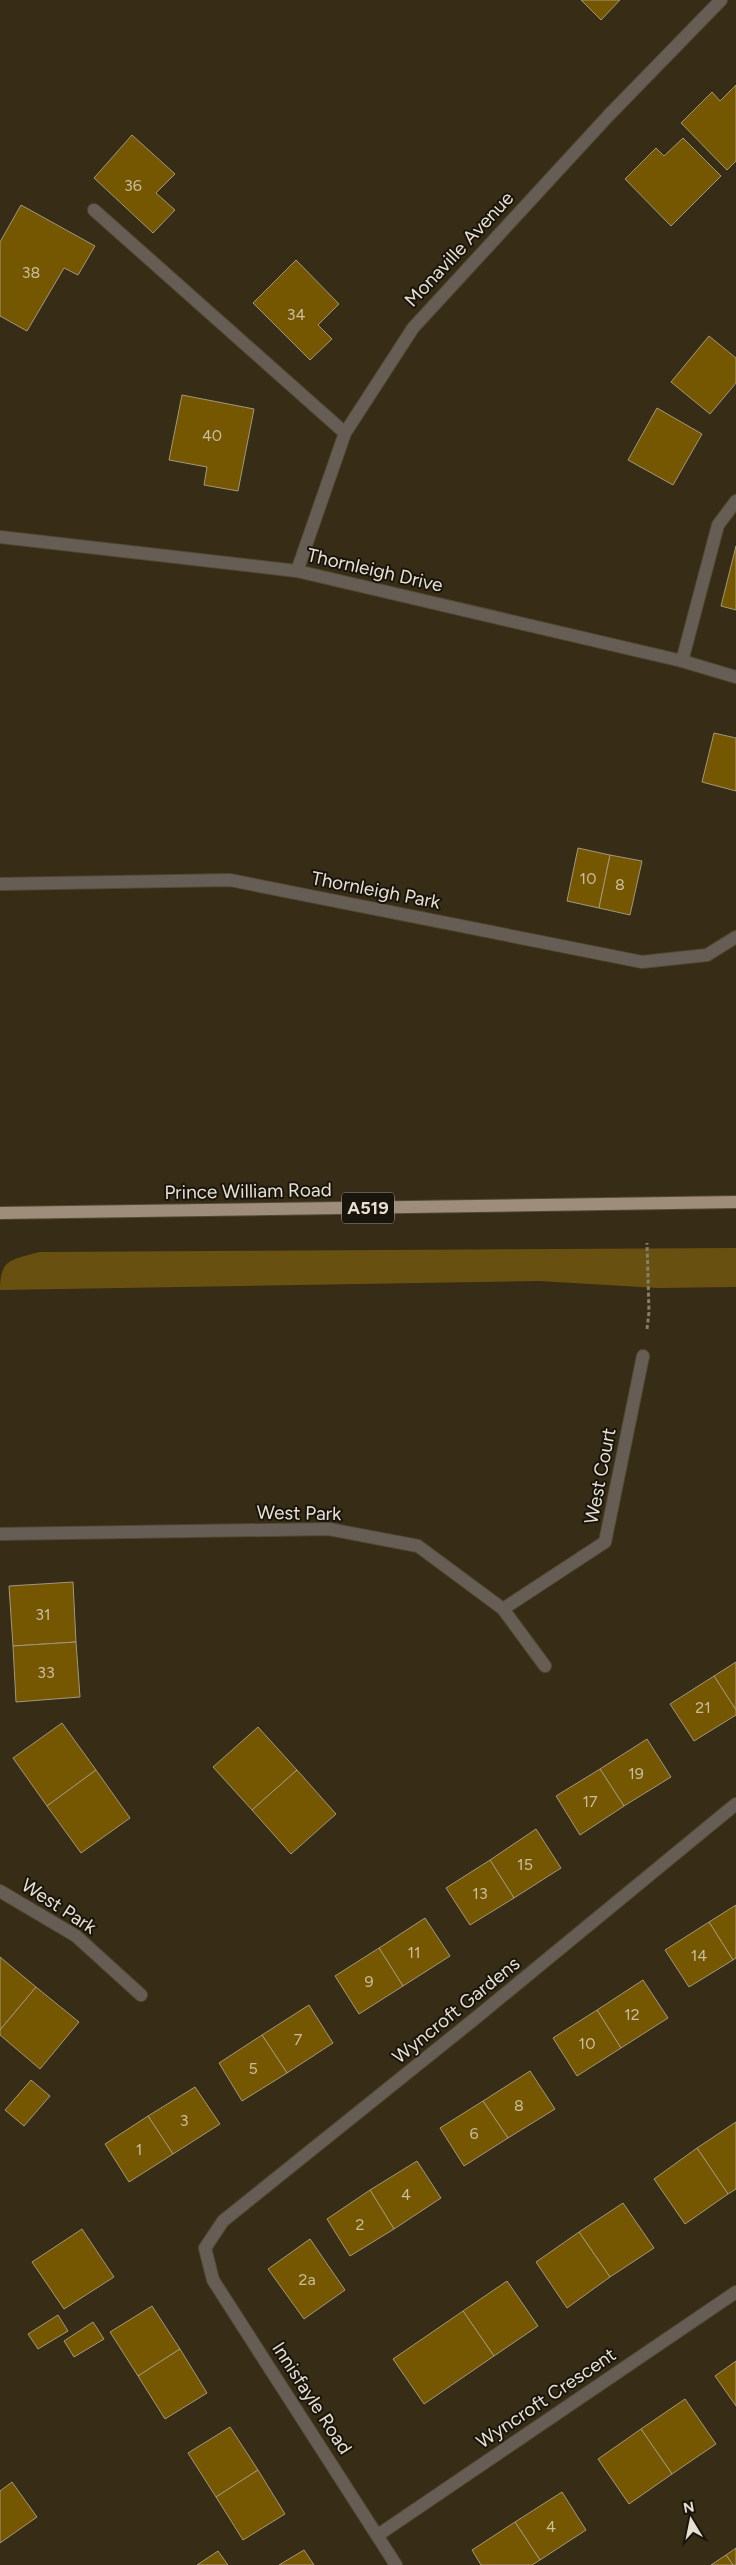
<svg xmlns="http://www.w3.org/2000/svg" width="736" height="2565" font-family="Figtree,sans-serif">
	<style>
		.green { fill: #685011 }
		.building { fill: #745700; stroke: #a3977d }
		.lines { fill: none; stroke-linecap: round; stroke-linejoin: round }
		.minor-casing { stroke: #534933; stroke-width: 14 }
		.major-casing { stroke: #534933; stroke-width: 14 }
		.path { stroke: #877e6b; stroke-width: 3; stroke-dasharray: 4 2.5; stroke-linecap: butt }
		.minor { stroke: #665e55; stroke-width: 12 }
		.major { stroke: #9e8d7b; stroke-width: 12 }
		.labels { text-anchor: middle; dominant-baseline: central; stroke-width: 4; stroke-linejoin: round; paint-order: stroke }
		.number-label { font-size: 16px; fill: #cabe9e }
		.shield { fill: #1a150c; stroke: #a9a397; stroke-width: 1 }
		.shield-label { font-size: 18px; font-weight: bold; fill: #e6e0d2 }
		.street-label { font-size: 19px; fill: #e6e0d2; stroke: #1a150c }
	</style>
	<rect width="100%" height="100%" fill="#372c15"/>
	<path class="green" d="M736,1248V1287L658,1288L539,1281L0,1290C0,1258 12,1260 39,1252Z"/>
	<g class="building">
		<path d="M581,0H620L601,20Z"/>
		<path d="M736,85V161L727,170L681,123L712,92L720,101Z"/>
		<path d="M132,135L175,174L156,193L175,210L153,233L94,178Z"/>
		<path d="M683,138L721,176L671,226L625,179L656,148L664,156Z"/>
		<path d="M21,205L95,246L78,275L64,268L27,331L0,316V242Z"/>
		<path d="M296,260L339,304L318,325L332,339L310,360L253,303Z"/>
		<path d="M709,336L736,358V383L710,414L671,382Z"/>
		<path d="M182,395L254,409L238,491L204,485L207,467L169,460Z"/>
		<path d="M657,408L702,434L673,485L628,460Z"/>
		<path d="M736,546V610L721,606Z"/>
		<path d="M714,733L736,738V791L702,782Z"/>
		<path d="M578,848L610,855L599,908L567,901Z"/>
		<path d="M610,855L642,861L630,915L599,908Z"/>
		<path d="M73,1582L76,1642L13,1646L9,1586Z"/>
		<path d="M76,1642L80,1697L16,1702L13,1646Z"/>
		<path d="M736,1662V1710L714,1676Z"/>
		<path d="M714,1676L736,1710V1715L694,1741L670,1704Z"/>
		<path d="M62,1723L96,1770L47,1806L13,1758Z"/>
		<path d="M258,1727L297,1770L252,1810L213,1767Z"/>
		<path d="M647,1739L671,1777L624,1806L600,1769Z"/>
		<path d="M600,1769L624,1806L580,1835L556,1796Z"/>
		<path d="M96,1770L130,1818L81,1853L47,1806Z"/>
		<path d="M297,1770L336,1814L291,1854L252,1810Z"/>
		<path d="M536,1829L561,1868L514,1898L490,1860Z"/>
		<path d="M490,1860L514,1898L470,1925L446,1888Z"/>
		<path d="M736,1905V1958L733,1960L709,1922Z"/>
		<path d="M425,1918L450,1956L403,1986L379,1948Z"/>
		<path d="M709,1922L733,1960L689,1987L665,1950Z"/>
		<path d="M379,1948L403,1986L359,2014L335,1976Z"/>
		<path d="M0,1957L36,1987L0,2030Z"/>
		<path d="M643,1980L668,2018L621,2048L597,2010Z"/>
		<path d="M36,1987L79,2022L40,2069L0,2035V2030Z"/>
		<path d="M309,2005L333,2043L287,2073L262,2035Z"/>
		<path d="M597,2010L621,2048L577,2076L553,2038Z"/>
		<path d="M262,2035L287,2073L242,2101L219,2063Z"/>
		<path d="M530,2071L555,2109L508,2138L483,2101Z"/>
		<path d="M31,2080L50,2096L24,2126L5,2110Z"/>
		<path d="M195,2087L220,2124L173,2154L148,2116Z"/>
		<path d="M483,2101L508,2138L464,2166L440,2128Z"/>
		<path d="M148,2116L173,2154L129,2182L105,2144Z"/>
		<path d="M736,2122V2189L728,2194L697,2148Z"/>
		<path d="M697,2148L728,2194L685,2224L654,2179Z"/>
		<path d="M417,2161L441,2198L394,2229L370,2190Z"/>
		<path d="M370,2190L394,2229L350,2256L327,2219Z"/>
		<path d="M623,2203L654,2248L610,2277L579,2232Z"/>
		<path d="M82,2229L114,2277L64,2309L32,2262Z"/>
		<path d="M579,2232L610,2277L567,2308L536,2262Z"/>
		<path d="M310,2239L345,2290L304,2319L268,2269Z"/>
		<path d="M507,2281L538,2326L494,2356L463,2311Z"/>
		<path d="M152,2306L180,2349L138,2376L110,2332Z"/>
		<path d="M463,2311L494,2356L424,2404L393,2359Z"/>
		<path d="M58,2315L68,2331L38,2349L28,2334Z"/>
		<path d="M93,2322L104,2339L74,2357L64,2341Z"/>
		<path d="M180,2349L207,2393L165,2419L138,2376Z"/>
		<path d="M736,2361V2406L715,2376Z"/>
		<path d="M685,2399L716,2444L672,2474L641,2429Z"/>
		<path d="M230,2427L258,2470L216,2497L188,2453Z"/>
		<path d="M641,2429L672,2474L629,2504L598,2459Z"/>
		<path d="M258,2470L285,2514L243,2540L216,2497Z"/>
		<path d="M12,2482L37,2517L0,2543V2491Z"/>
		<path d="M562,2492L586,2530L540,2560L515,2522Z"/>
		<path d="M515,2522L540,2560L532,2565H481L472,2550Z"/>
		<path d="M736,2548V2565H733L726,2555Z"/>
		<path d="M304,2550L314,2565H279Z"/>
		<path d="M218,2551L228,2565H197Z"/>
		<path d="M726,2555L733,2565H711Z"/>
	</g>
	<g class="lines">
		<g class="minor-casing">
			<g id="minor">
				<path d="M94,210L345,433"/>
				<path d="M0,537L297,571L682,661L736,677"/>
				<path d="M297,571L345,433L413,328L609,115L721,0"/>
				<path d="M682,661L718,525L736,501"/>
				<path d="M0,884L230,880L642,962L707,955L736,937"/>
				<path d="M0,1534L329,1529L418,1546L503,1609L545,1666"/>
				<path d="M503,1609L605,1542L643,1356"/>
				<path d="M0,1891L76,1936L141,1995"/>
				<path d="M378,2535L736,2292"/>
				<path d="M396,2565L213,2280L205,2248L223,2221L472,2021L736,1804"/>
			</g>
		</g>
		<g class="major-casing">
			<path id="major" d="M0,1213L736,1202"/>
		</g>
		<path class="path" d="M647,1329L649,1312L647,1243"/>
		<use href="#minor" class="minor"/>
		<use href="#major" class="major"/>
	</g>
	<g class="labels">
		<g class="number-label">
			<text x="133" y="185">36</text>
			<text x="31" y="272">38</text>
			<text x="296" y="314">34</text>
			<text x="212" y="435">40</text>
			<text x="588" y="878">10</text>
			<text x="620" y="884">8</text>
			<text x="43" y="1614">31</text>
			<text x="46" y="1672">33</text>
			<text x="703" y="1707">21</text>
			<text x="636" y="1773">19</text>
			<text x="590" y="1801">17</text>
			<text x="525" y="1864">15</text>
			<text x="480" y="1893">13</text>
			<text x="414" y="1952">11</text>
			<text x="699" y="1955">14</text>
			<text x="369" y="1981">9</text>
			<text x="632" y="2014">12</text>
			<text x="298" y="2039">7</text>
			<text x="587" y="2043">10</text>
			<text x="253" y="2068">5</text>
			<text x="519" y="2105">8</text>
			<text x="184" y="2120">3</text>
			<text x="474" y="2133">6</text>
			<text x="139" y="2149">1</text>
			<text x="406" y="2194">4</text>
			<text x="360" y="2224">2</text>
			<text x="307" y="2279">2a</text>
			<text x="551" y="2526">4</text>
		</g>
		<rect class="shield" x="342" y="1192.5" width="52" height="31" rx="4"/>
		<g class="shield-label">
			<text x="368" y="1208">A519</text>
		</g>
		<g class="street-label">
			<text transform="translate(459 249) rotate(-47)">Monaville Avenue</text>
			<text transform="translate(375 570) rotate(13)">Thornleigh Drive</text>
			<text transform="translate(376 890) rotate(11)">Thornleigh Park</text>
			<text transform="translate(248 1191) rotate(-1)">Prince William Road</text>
			<text transform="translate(600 1476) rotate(-79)">West Court</text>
			<text transform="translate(299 1513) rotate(1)">West Park</text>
			<text transform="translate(59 1906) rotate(33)">West Park</text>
			<text transform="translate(456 2010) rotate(-39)">Wyncroft Gardens</text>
			<text transform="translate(312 2398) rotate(57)">Innisfayle Road</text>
			<text transform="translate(546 2398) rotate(-34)">Wyncroft Crescent</text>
		</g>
	</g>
	<g transform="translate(691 2520) rotate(350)" stroke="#1a150c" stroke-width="4" paint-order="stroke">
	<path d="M0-4L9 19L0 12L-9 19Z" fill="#e6e0d2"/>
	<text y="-8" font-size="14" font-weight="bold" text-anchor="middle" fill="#e6e0d2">N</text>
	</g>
</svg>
